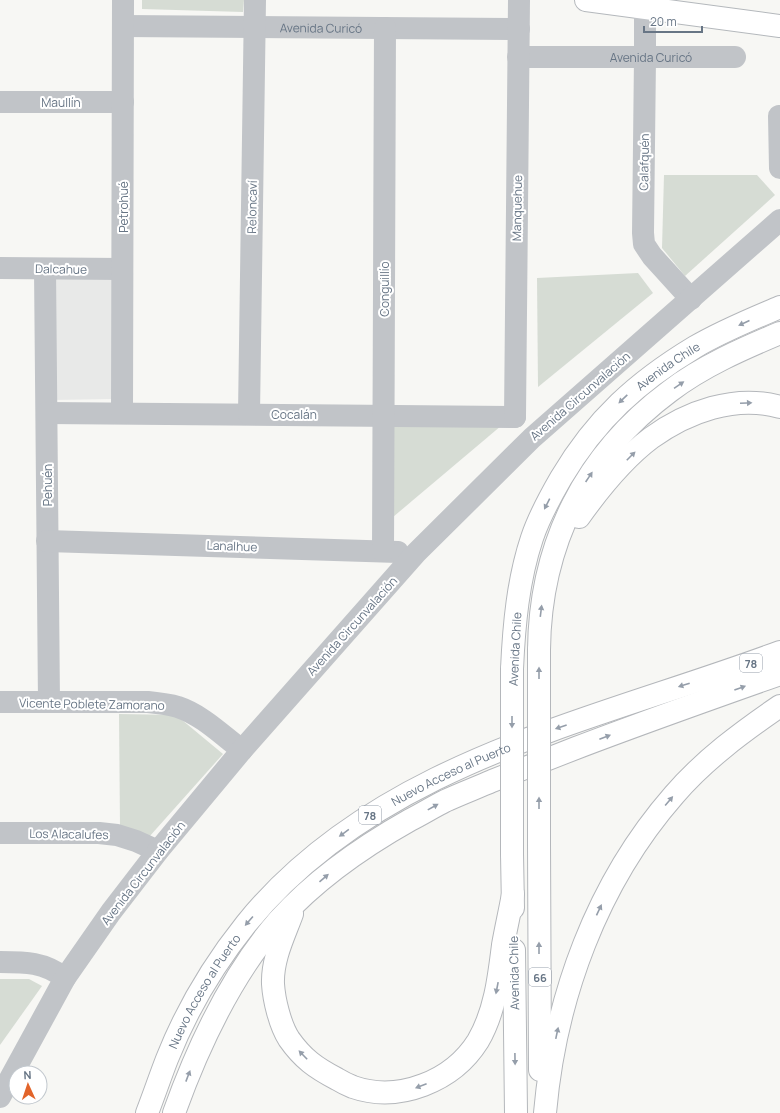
<svg xmlns="http://www.w3.org/2000/svg" width="780" height="1113" font-family="Manrope,sans-serif">
	<style>
		.built { fill: #e8e9e8 }
		.green { fill: #d6dcd4 }
		.lines { fill: none; stroke-linecap: round; stroke-linejoin: round }
		.major-casing { stroke: #b4b8bc; stroke-width: 24 }
		.highway-casing { stroke: #b4b7bb; stroke-width: 24 }
		.minor { stroke: #c1c4c8; stroke-width: 22 }
		.major { stroke: #fff; stroke-width: 22 }
		.highway { stroke: #fff; stroke-width: 22 }
		.highway-bridge-casing { stroke: #b4b7bb; stroke-width: 24; stroke-linecap: butt }
		.highway-bridge { stroke: #fff; stroke-width: 22 }
		.oneway { fill: #959eaa }
		.labels { text-anchor: middle; dominant-baseline: central; stroke-width: 4; stroke-linejoin: round; paint-order: stroke }
		.shield { fill: #fff; stroke: #959eaa; stroke-width: 1 }
		.shield-label { font-size: 11px; font-weight: bold; fill: #677585 }
		.street-label { font-size: 12px; fill: #677585; stroke: #fff }
	</style>
	<rect width="100%" height="100%" fill="#f7f7f4"/>
	<path class="built" d="M49,276H112L114,399L52,400Z"/>
	<g class="green">
		<path d="M142,0H244L243,12L142,9Z"/>
		<path d="M664,175H757L775,195L685,276L662,248Z"/>
		<path d="M638,273L653,293L538,387L537,278Z"/>
		<path d="M508,420L393,517V421Z"/>
		<path d="M119,714L176,715L223,754L149,837L120,826Z"/>
		<path d="M0,979H29L42,986L0,1045Z"/>
	</g>
	<g class="lines">
		<g class="major-casing">
			<path id="major" d="M586,0L780,26"/>
		</g>
		<g class="highway-casing">
			<g id="highway">
				<path d="M579,517C599,489 623,459 651,438C687,412 735,394 780,407"/>
				<path d="M539,650C540,544 585,454 670,391C703,366 742,349 780,333"/>
				<path id="s3" d="M512,669C514,625 518,580 532,538C539,517 550,497 561,478C596,419 637,382 695,347C722,331 752,319 780,307"/>
				<path d="M539,842L540,1070"/>
				<path d="M512,854L513,908"/>
				<path d="M292,914C284,936 272,959 273,984C274,1000 280,1025 289,1039C303,1059 316,1068 337,1079C342,1082 348,1085 353,1087C399,1103 453,1081 478,1041C495,1012 499,978 503,945C506,928 510,911 513,894"/>
				<path d="M514,950L516,1113"/>
				<path id="s4" d="M147,1113C154,1095 160,1077 167,1059C186,1011 214,964 246,924C377,762 595,721 780,652"/>
				<path d="M174,1113C198,1046 232,974 279,920C316,879 362,847 410,820C422,814 433,807 445,801C460,794 476,788 492,781C520,770 548,759 576,748C644,722 712,698 780,674"/>
				<path d="M545,1113C555,998 597,883 674,795C704,760 742,732 780,706"/>
			</g>
		</g>
		<g class="minor">
			<path d="M645,8V57L643,233L644,244L652,256L691,299"/>
			<path id="s1" d="M123,26L519,29"/>
			<path id="s2" d="M518,57H735"/>
			<path d="M0,102H123"/>
			<path d="M779,116L780,168"/>
			<path d="M0,268L122,269"/>
			<path d="M45,269L49,702"/>
			<path d="M47,413L515,417"/>
			<path d="M122,413L123,0"/>
			<path d="M249,414L255,0"/>
			<path d="M515,417L519,0"/>
			<path d="M47,541L398,552"/>
			<path d="M383,551L385,28"/>
			<path d="M0,702H148C158,703 168,704 178,707C202,715 222,735 242,750"/>
			<path d="M0,833H99L117,835L136,841L158,851"/>
			<path d="M0,962C26,962 44,962 65,978"/>
			<path d="M0,1097L65,978L111,912L158,851L242,750L416,553L532,438L780,220"/>
		</g>
		<use href="#major" class="major"/>
		<use href="#highway" class="highway"/>
		<g class="highway-bridge-casing">
			<g id="highway-bridge">
				<path d="M539,650V842"/>
				<path d="M512,669V854"/>
			</g>
		</g>
		<use href="#highway-bridge" class="highway-bridge"/>
	</g>
	<defs><path id="oneway-solid" d="M-6-.8H1V-3.2L6.5 0L1 3.2V.8H-6Z"/></defs>
	<g class="oneway">
		<use href="#oneway-solid" transform="translate(744 323) rotate(156)"/>
		<use href="#oneway-solid" transform="translate(679 385) rotate(-34)"/>
		<use href="#oneway-solid" transform="translate(623 399) rotate(136)"/>
		<use href="#oneway-solid" transform="translate(746 403) rotate(-3)"/>
		<use href="#oneway-solid" transform="translate(631 456) rotate(-45)"/>
		<use href="#oneway-solid" transform="translate(589 477) rotate(-56)"/>
		<use href="#oneway-solid" transform="translate(547 504) rotate(117)"/>
		<use href="#oneway-solid" transform="translate(541 611) rotate(-83)"/>
		<use href="#oneway-solid" transform="translate(539 673) rotate(-90)"/>
		<use href="#oneway-solid" transform="translate(684 685) rotate(162)"/>
		<use href="#oneway-solid" transform="translate(740 688) rotate(-20)"/>
		<use href="#oneway-solid" transform="translate(512 722) rotate(90)"/>
		<use href="#oneway-solid" transform="translate(561 727) rotate(161)"/>
		<use href="#oneway-solid" transform="translate(605 737) rotate(-21)"/>
		<use href="#oneway-solid" transform="translate(669 801) rotate(-50)"/>
		<use href="#oneway-solid" transform="translate(539 803) rotate(-90)"/>
		<use href="#oneway-solid" transform="translate(433 807) rotate(-29)"/>
		<use href="#oneway-solid" transform="translate(344 833) rotate(144)"/>
		<use href="#oneway-solid" transform="translate(324 878) rotate(-41)"/>
		<use href="#oneway-solid" transform="translate(599 910) rotate(-65)"/>
		<use href="#oneway-solid" transform="translate(249 921) rotate(131)"/>
		<use href="#oneway-solid" transform="translate(539 948) rotate(-90)"/>
		<use href="#oneway-solid" transform="translate(497 988) rotate(101)"/>
		<use href="#oneway-solid" transform="translate(557 1033) rotate(-78)"/>
		<use href="#oneway-solid" transform="translate(303 1055) rotate(-134)"/>
		<use href="#oneway-solid" transform="translate(515 1059) rotate(89)"/>
		<use href="#oneway-solid" transform="translate(188 1076) rotate(-69)"/>
		<use href="#oneway-solid" transform="translate(421 1086) rotate(159)"/>
	</g>
	<g class="labels">
		<g class="shield">
			<rect x="740" y="654" width="22" height="18" rx="3"/>
			<rect x="359" y="806" width="22" height="18" rx="3"/>
			<rect x="529" y="968" width="22" height="18" rx="3"/>
		</g>
		<g class="shield-label">
			<text x="751" y="663">78</text>
			<text x="370" y="815">78</text>
			<text x="540" y="977">66</text>
		</g>
		<g class="street-label">
			<text stroke="none"><textPath href="#s1" startOffset="198">Avenida Curicó</textPath></text>
			<text stroke="none"><textPath href="#s2" startOffset="133">Avenida Curicó</textPath></text>
			<text x="61" y="102">Maullín</text>
			<text transform="translate(644 162) rotate(-89)">Calafquén</text>
			<text transform="translate(123 207) rotate(-90)">Petrohué</text>
			<text transform="translate(252 207) rotate(-89)">Reloncaví</text>
			<text transform="translate(517 208) rotate(-89)">Manquehue</text>
			<text transform="translate(61 269) rotate(1)">Dalcahue</text>
			<text transform="translate(384 289) rotate(-90)">Conguillío</text>
			<text stroke="none"><textPath href="#s3" startOffset="356">Avenida Chile</textPath></text>
			<text transform="translate(580 396) rotate(-41)">Avenida Circunvalación</text>
			<text x="294" y="414">Cocalán</text>
			<text transform="translate(47 485) rotate(-90)">Pehuén</text>
			<text transform="translate(232 546) rotate(2)">Lanalhue</text>
			<text transform="translate(352 626) rotate(-48)">Avenida Circunvalación</text>
			<text transform="translate(515 649) rotate(-87)">Avenida Chile</text>
			<text transform="translate(92 704) rotate(1)">Vicente Poblete Zamorano</text>
			<text stroke="none"><textPath href="#s4" startOffset="471">Nuevo Acceso al Puerto</textPath></text>
			<text transform="translate(69 834) rotate(1)">Los Alacalufes</text>
			<text transform="translate(143 873) rotate(-52)">Avenida Circunvalación</text>
			<text transform="translate(514 973) rotate(-91)">Avenida Chile</text>
			<text stroke="none"><textPath href="#s4" startOffset="135">Nuevo Acceso al Puerto</textPath></text>
		</g>
	</g>
	<g transform="translate(28 1085) rotate(357)"><circle r="19" fill="#ffffff" stroke="#c2c8ce"/>
	<path d="M0-3L7 15L0 10L-7 15Z" fill="#e2642a"/>
	<text y="-6" font-size="11" font-weight="bold" text-anchor="middle" fill="#677585">N</text>
	</g>
	<path d="M644 26v6h58v-6" fill="none" stroke="#677585" stroke-width="2"/>
	<text x="650" y="26" font-size="12" fill="#677585" stroke="#ffffff" stroke-width="3" paint-order="stroke">20 m</text>
</svg>
